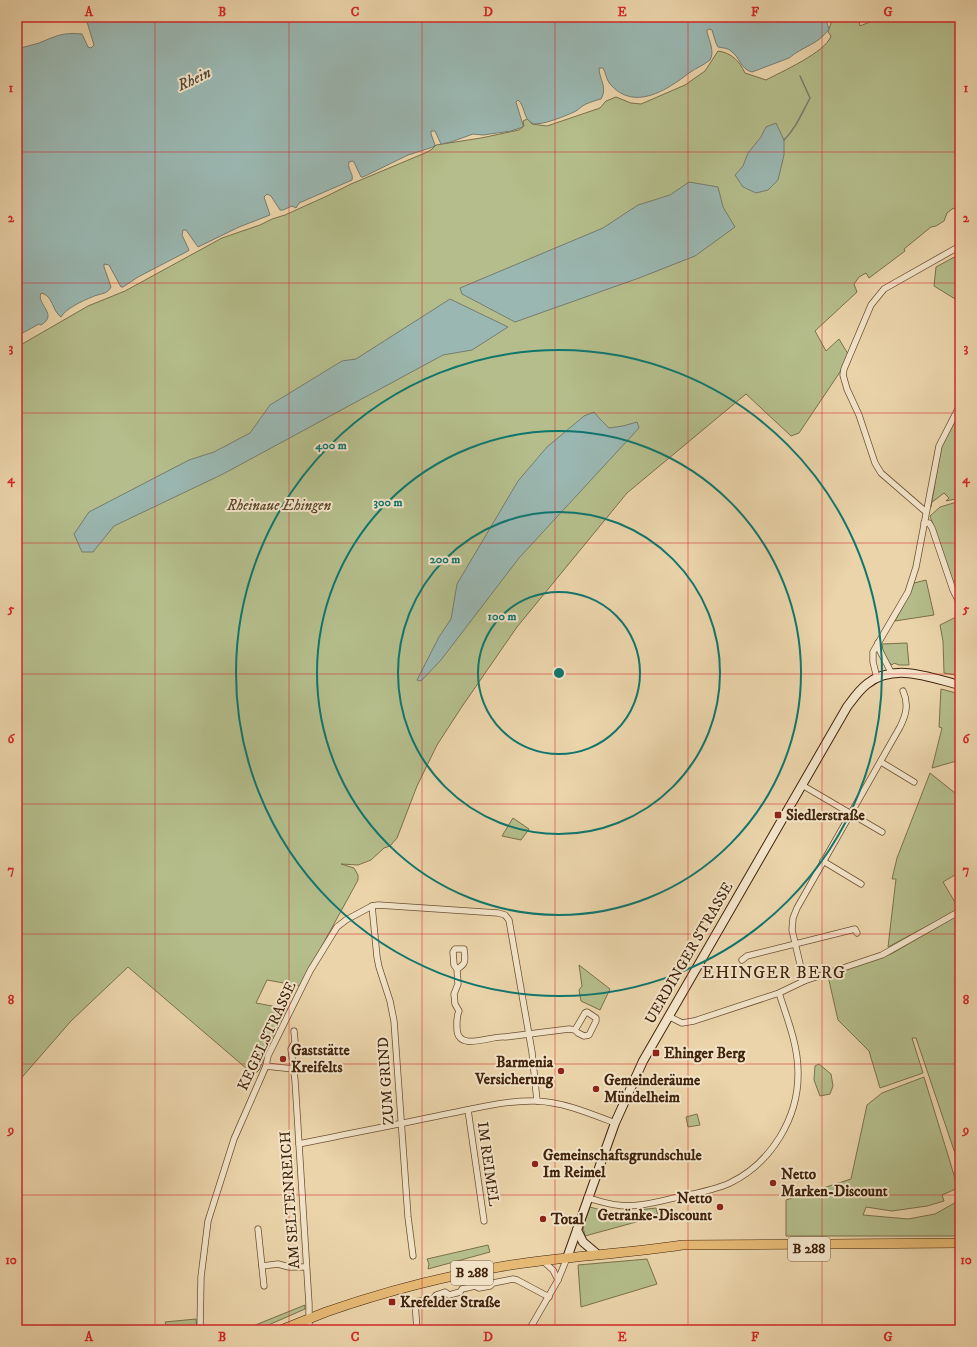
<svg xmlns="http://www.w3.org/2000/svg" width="977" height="1347" font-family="'IM FELL DW Pica',serif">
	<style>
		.green { fill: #b4bd8b; stroke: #7a704c }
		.water { fill: #9ab7b1; stroke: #767c6f }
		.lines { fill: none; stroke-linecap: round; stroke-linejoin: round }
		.stream { stroke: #767c6f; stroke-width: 1.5 }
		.minor-casing { stroke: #6c5034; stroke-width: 7 }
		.secondary-casing { stroke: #41240c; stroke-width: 10 }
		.primary-casing { stroke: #41240c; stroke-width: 10 }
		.minor { stroke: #f2e3c8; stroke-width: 5.5 }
		.secondary { stroke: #f2e3c8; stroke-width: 8 }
		.primary { stroke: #e6ba75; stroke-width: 9 }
		.grid { fill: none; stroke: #d62828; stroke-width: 1; stroke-opacity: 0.55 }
		.ring { fill: none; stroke: #0f766e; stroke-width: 2 }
		.poi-dot { fill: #8f2418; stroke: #f2e3c8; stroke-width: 1.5 }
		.labels { text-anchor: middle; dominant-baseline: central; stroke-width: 4; stroke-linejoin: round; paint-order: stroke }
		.shield { fill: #f2e3c8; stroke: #765d44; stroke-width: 1 }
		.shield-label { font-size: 14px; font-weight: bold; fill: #41240c }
		.park-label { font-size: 15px; font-style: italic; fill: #5e4a2c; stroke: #f2e3c8 }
		.poi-label { font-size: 15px; font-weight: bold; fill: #41240c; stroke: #f2e3c8; text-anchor: start }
		.street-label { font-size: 15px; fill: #41240c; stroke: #f2e3c8 }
		.water-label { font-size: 16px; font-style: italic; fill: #574935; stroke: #f2e3c8 }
		.quarter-label { font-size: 17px; letter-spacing: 1px; fill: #41240c; stroke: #f2e3c8 }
		.centre { fill: #0f766e; stroke: #f2e3c8; stroke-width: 2 }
		.ring-label { font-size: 12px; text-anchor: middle; font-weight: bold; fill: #0f766e; stroke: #f2e3c8; stroke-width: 4; stroke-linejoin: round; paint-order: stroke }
		.neatline { fill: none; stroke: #d62828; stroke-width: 1.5 }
		.grid-label { font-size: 13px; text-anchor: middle; font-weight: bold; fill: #d62828 }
	</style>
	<rect width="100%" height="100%" fill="#ebd4aa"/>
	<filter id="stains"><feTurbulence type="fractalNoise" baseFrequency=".005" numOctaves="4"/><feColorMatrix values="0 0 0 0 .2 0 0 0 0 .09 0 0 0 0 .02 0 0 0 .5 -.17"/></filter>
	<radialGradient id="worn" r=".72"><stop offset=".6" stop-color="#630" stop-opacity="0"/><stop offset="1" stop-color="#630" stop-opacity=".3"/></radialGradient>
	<g class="green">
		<path d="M836,17H858L860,26L882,17H960V206L952,209L947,213L944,221L936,226L931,227L904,249L905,251L869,278L866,273L859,277L854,284L857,292L815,331L826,351L839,339L848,354L840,372L799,433L791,436L746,394L627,493L517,627L461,708L437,745L417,786L397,838L390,846L384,848L371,860L358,865L341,864L354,868L358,875V880L300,986L267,980L256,1003L288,1009L259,1070L254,1075L128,967L71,1021L17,1083V347L88,306L125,291L222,238L260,225L272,219L285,215L327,196L351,184L425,153L431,150L436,145L481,138L519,130L524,126L523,121L527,119L532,124L547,126L600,108L606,101L616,97L631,103L641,104L685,85L705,71L718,51C732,53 739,61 745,73L766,80C781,72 826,52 831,36L828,32L831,23Z"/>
		<path d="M960,254V302L934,286L936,267Z"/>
		<path d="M960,410V498L946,501L949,498L944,493L931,503V507L941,446Z"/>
		<path d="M960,501V588L956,591L930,516L940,507Z"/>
		<path d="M926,580L934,615L895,621L911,591L914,583Z"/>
		<path d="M960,615V676L944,673L943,641L940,625Z"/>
		<path d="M907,643L909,665H899L894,663L892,665C886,660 882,652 882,644Z"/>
		<path d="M941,689L960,694V760L932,768L942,728L939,727Z"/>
		<path d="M930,773L960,797V872L943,882L959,909L888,947L896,879H892L897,858Z"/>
		<path d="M513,818L529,829L521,840L502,836Z"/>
		<path d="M960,914V1168L916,1038H912L923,1073L880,1088L869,1051L838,1020L828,976L891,954Z"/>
		<path d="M579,965L610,989L600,1010L581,1001L579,990L582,986Z"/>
		<path d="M819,1064L831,1074L833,1086L830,1094L820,1096L814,1080L815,1066Z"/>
		<path d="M924,1077L958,1188L942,1195L944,1201L927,1206L892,1211L866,1207L863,1215L908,1219L935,1214L960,1200V1236H786V1200L851,1179L867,1105L882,1093Z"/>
		<path d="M697,1114L700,1125L688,1127L686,1117Z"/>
		<path d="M590,1207L608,1212L609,1219L634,1218L638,1210L656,1208L658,1216L585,1236L583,1227Z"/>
		<path d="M488,1245L490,1252L428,1269L429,1264L427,1259Z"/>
		<path d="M647,1259L657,1284L581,1307L578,1265Z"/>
		<path d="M305,1305V1309L257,1330H234L248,1328Z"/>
		<path d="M196,1319L197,1330H168L165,1322Z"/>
	</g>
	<g class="water">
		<path d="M90,17H825L829,29C818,45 803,46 789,58L752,72C740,69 740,57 731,51C728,48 723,48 718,47L716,43L712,30L709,29L707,30V32C709,40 715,52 710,60C704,65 696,68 689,73C667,90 634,112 610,84C606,79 606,73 603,68H599C599,79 608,87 601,99C596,100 591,102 586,104C582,106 579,109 576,111C568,115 539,127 532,123C523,119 525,105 518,100L516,102L523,125V127L511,131L483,135L473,134L451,142L441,144L435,131H431V134L435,145L433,147L408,155L363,177H361L354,162L352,161L349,162C347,169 354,174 352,180L299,203L296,208L292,206L283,210H280L271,196L267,194L264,197L270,215L239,227L198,247L186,230H183L182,235L189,250L188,251L138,277L123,287H121L109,265L104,264V267L111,287C107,295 100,293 92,297C84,300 65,309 61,317C52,311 53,295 41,293C36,305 59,314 41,325L39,324L17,336V49C24,47 32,45 39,43C56,36 63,32 82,34L88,47L91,48L94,45L87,22Z"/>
		<path d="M776,123L784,140V155L778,180L768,190L756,193L743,187L735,175L743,166L748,153L761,137L766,127Z"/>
		<path d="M689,182L718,187L723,207L735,227L695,256L639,278L515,322L462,294L460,288L603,228L638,205L670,195Z"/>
		<path d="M450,299L508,327L472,350L443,355L223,474L114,526L93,552H82L74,534L89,512L189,460L214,452L250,433L270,405L342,361L356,359Z"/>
		<path d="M594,412L600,419L609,428L623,426L637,422L639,428L519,558L441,660L421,681L417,680L439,637L451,619L457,584L518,481L547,447L584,416Z"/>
	</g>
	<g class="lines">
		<path class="stream" d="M784,140C796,128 802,113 810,98L800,76"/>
		<g class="minor-casing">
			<g id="minor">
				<path d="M926,512L881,473L875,463L859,415L847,389L843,375L844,369L871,305L884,289L960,246"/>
				<path d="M924,523H929L932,528L953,590L960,604"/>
				<path d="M878,643L880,651L892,674"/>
				<path d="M877,678L873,662V652L908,592L916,567L939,446L960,405"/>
				<path d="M881,762L914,782"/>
				<path d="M802,785L882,832"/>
				<path d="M823,861L861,884"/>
				<path d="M372,906L377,957L379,967L390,1001L394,1021L408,1217L413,1256"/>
				<path d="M742,960L747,956L855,929L857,933"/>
				<path d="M457,969L454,965L453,952L455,949H464C465,959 467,964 457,969L458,984L454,994L455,1004L459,1011C456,1018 457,1023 457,1030C459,1052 492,1035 505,1037L569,1029L575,1030L578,1033L584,1036L589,1035L596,1021V1018L587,1012L585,1013L575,1030"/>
				<path d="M804,981L792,930L793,918L797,908L900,727C906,715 909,704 903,691"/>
				<path d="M668,1016L682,1023L694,1021L779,993L804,981L882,955L960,911"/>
				<path d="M294,1031L295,1042L291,1049L295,1080L309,1304V1330"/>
				<path d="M266,1066L293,1069"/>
				<path d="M468,1110L484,1221"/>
				<path d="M299,1144C347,1134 395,1125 442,1115C473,1109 505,1100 536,1101C563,1102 589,1113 615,1123"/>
				<path d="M587,1198C597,1200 607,1204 617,1205C634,1208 657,1202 674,1198C693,1194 712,1191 730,1183C771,1163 799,1118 798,1072C798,1045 787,1018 779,993"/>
				<path d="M258,1229L264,1286"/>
				<path d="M543,1261L553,1270L558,1280"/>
				<path d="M262,1266L278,1264L289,1267H306"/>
				<path d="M200,1330L201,1277L208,1221L234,1139L266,1066L268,1056L310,971L337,927L346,920L372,906L378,905L498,913L505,915L509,920L532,1052L537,1101"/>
				<path d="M417,1330L415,1302L434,1298L436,1295L445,1292L449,1295L460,1292L462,1289L475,1286L479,1288L490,1286L493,1283L513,1279L517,1280L549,1297"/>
				<path d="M529,1330L558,1280L567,1258"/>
			</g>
		</g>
		<g class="secondary-casing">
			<g id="secondary">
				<path d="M577,1230L583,1242L597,1254"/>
				<path d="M567,1258L615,1123L643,1061L847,707C853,699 859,690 867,684C895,662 931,678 960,685"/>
			</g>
		</g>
		<g class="primary-casing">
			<path id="primary" d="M281,1330C296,1324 311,1318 326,1312C386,1291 449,1275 511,1265C568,1256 625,1254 682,1245L960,1243"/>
		</g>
		<use href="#minor" class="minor"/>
		<use href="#secondary" class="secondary"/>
		<use href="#primary" class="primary"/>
	</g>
	<path class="grid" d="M155,17V1330M289,17V1330M422,17V1330M555,17V1330M688,17V1330M822,17V1330M17,152H960M17,283H960M17,413H960M17,543H960M17,674H960M17,804H960M17,934H960M17,1064H960M17,1195H960"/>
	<g class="ring">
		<circle cx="559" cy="673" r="81"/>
		<circle cx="559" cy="673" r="161"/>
		<circle cx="559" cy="673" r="242"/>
		<circle cx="559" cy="673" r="323"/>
	</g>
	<g class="poi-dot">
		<rect x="774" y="811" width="8" height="8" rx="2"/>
		<rect x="652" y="1049" width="8" height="8" rx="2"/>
		<circle cx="283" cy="1059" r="4"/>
		<circle cx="561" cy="1071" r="4"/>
		<circle cx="596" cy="1089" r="4"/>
		<circle cx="535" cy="1164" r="4"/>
		<circle cx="773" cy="1183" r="4"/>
		<circle cx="720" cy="1207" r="4"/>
		<circle cx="543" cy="1219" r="4"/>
		<rect x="388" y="1298" width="8" height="8" rx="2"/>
	</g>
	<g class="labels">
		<g class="shield">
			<rect x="788" y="1237" width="42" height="24" rx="3"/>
			<rect x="451" y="1261" width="42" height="24" rx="3"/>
		</g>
		<g class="shield-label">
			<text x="809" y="1249">B 288</text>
			<text x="472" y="1273">B 288</text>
		</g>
		<g class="park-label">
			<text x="279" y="505">Rheinaue Ehingen</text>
		</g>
		<g class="poi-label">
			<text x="786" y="815">Siedlerstraße</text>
			<text x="291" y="1050">Gaststätte<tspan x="291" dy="17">Kreifelts</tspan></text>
			<text x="664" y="1053">Ehinger Berg</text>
			<text x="553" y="1062" text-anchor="end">Barmenia<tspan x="553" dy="17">Versicherung</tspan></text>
			<text x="604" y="1080">Gemeinderäume<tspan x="604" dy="17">Mündelheim</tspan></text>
			<text x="543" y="1155">Gemeinschaftsgrundschule<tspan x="543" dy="17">Im Reimel</tspan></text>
			<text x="781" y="1174">Netto<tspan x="781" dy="17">Marken-Discount</tspan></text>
			<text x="712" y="1198" text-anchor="end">Netto<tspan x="712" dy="17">Getränke-Discount</tspan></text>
			<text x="551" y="1219">Total</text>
			<text x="400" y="1302">Krefelder Straße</text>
		</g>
		<g class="street-label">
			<text transform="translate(689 953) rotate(-60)">UERDINGER STRASSE</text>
			<text transform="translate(267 1036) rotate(-65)">KEGELSTRASSE</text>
			<text transform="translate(386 1081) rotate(-94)">ZUM GRIND</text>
			<text transform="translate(488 1164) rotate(82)">IM REIMEL</text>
			<text transform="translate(290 1200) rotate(-94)">AM SELTENREICH</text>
		</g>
		<g class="water-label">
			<text transform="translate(194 79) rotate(-25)">Rhein</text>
		</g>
		<g class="quarter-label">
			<text x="774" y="973">EHINGER BERG</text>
		</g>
	</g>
	<circle cx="559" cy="673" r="6" class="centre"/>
	<g class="ring-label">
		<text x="331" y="449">400 m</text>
		<text x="388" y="506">300 m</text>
		<text x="445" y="563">200 m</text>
		<text x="502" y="620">100 m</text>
	</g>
	<rect width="977" height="1347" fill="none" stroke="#ebd4aa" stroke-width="44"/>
	<rect x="22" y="22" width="933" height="1303" class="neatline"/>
	<g class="grid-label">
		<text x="89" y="16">A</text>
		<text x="222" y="16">B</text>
		<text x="355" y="16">C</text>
		<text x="488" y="16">D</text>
		<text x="622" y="16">E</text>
		<text x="755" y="16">F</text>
		<text x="888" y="16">G</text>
		<text x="11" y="92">1</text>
		<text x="966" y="92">1</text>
		<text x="11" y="222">2</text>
		<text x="966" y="222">2</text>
		<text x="11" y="352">3</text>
		<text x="966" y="352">3</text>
		<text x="11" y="483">4</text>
		<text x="966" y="483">4</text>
		<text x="11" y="613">5</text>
		<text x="966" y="613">5</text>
		<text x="11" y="743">6</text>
		<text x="966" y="743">6</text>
		<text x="11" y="874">7</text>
		<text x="966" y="874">7</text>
		<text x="11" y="1004">8</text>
		<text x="966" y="1004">8</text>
		<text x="11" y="1134">9</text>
		<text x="966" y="1134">9</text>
		<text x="11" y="1264">10</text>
		<text x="966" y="1264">10</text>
		<text x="89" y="1341">A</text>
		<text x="222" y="1341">B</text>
		<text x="355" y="1341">C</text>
		<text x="488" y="1341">D</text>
		<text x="622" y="1341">E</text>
		<text x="755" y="1341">F</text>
		<text x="888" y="1341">G</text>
	</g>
	<rect width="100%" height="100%" filter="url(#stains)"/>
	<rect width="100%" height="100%" fill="url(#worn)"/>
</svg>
